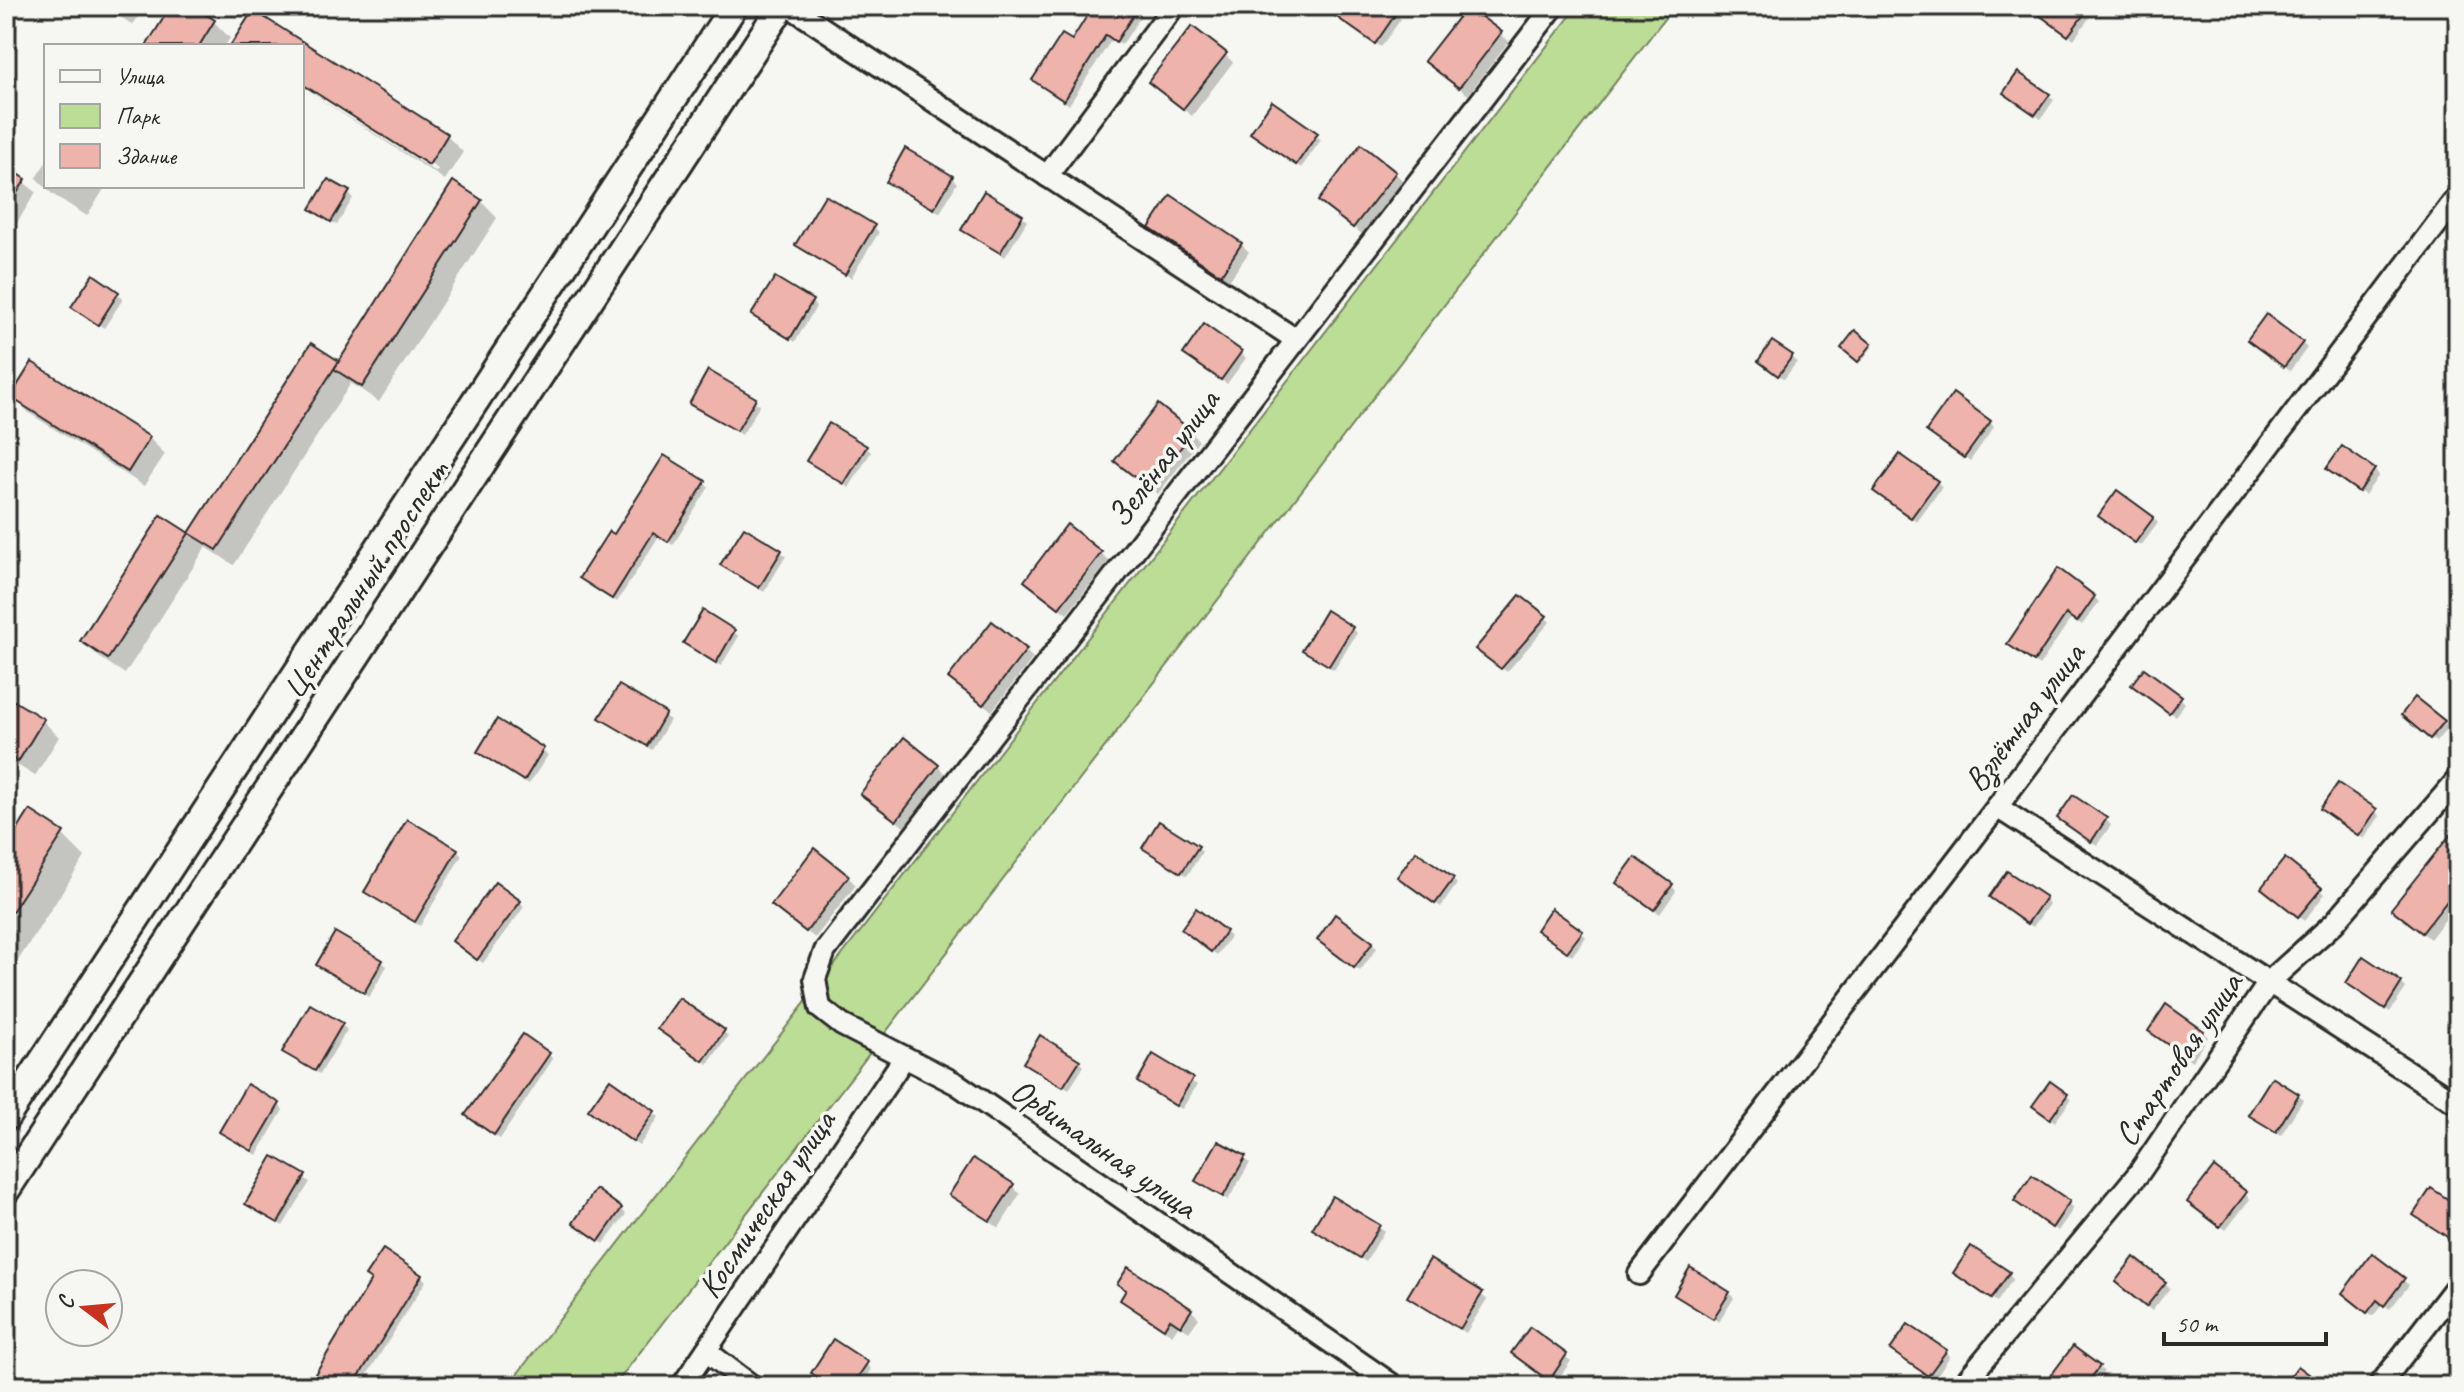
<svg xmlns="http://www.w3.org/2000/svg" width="2464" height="1392" font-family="Caveat,sans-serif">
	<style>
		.green { fill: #bcdd96; stroke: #748460; stroke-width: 2 }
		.shadow { fill: #0003 }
		.building { fill: #eeb3ab; stroke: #2b2b2b; stroke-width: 2 }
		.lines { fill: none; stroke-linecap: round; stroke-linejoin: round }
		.minor-casing { stroke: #2b2b2b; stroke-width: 26 }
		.tertiary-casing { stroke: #2b2b2b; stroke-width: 32 }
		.minor { stroke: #f6f6f2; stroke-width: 20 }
		.tertiary { stroke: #f6f6f2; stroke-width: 26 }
		.labels { text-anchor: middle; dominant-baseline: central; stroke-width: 7; stroke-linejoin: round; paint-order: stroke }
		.street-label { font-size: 34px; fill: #2b2b2b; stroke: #f6f6f2 }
	</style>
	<rect width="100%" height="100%" fill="#f6f6f2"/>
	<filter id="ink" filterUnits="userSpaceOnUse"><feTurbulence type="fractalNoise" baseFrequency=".0125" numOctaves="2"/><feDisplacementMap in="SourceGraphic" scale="16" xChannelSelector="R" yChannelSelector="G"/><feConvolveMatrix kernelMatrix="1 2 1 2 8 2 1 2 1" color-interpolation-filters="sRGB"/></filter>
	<g filter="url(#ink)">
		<path class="green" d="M1578,6H1674L614,1386H508Z"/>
		<g class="shadow">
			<path d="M104,6H145L133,25Z"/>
			<path d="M173,6H188L214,22L230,38L225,46H148Z"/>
			<path d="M1096,6H1126L1140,17L1122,45L1112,39L1069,105L1034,80L1072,43Z"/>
			<path d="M1336,6H1385L1401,19L1381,47L1337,17Z"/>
			<path d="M2034,6H2098L2074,39L2038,13Z"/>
			<path d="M1468,8L1509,41L1468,95L1426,61Z"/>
			<path d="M254,13L447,136L463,152L445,180L302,88L436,172L438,169L302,82V46H242Z"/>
			<path d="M1225,55L1233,62L1192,116L1159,90Z"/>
			<path d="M2019,74L2054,100L2041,119L2011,97Z"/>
			<path d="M1316,135L1321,140L1301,168L1257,138Z"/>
			<path d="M46,162V186H106L87,216L52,194L36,178Z"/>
			<path d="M6,168L36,192L15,226L6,220Z"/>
			<path d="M1395,173L1403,181L1362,234L1328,208Z"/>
			<path d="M952,178L957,183L940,213L889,181Z"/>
			<path d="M454,184L481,201L497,218L379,402L351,383L234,565L206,547L125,674L99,657L83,641L162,517L190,535L312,346L339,364Z"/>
			<path d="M348,193L353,198L337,225L317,213Z"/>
			<path d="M1022,216L1027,221L1005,257L969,235Z"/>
			<path d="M874,227L879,232L851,278L803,249Z"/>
			<path d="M1152,227L1241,244L1249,252L1229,281Z"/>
			<path d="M93,277L123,299L104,328L78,311Z"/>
			<path d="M812,302L816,307L795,342L754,315Z"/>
			<path d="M1855,333L1872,347L1861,362L1843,348Z"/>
			<path d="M1773,343L1797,362L1784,379L1765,366Z"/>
			<path d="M2302,343L2307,348L2290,371L2255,345Z"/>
			<path d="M1241,353L1246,358L1227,384L1191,358Z"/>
			<path d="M709,373L760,405L742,435L691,403Z"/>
			<path d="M13,396L149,438L165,454L144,486L29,413Z"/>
			<path d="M1990,422L1994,427L1970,461L1934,435Z"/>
			<path d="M1192,433L1199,441L1158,494L1125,468Z"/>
			<path d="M866,447L871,452L849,488L808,461Z"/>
			<path d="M2374,470L2379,475L2365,495L2334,473Z"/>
			<path d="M1937,482L1942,487L1917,522L1881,496Z"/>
			<path d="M704,483L709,487L673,545L659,536L617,602L582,578L614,537Z"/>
			<path d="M2153,518L2158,523L2141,546L2105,520Z"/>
			<path d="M781,552L786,556L764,592L723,565Z"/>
			<path d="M1101,553L1109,561L1067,614L1034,588Z"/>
			<path d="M2094,597L2099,602L2082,625L2072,617L2039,666L2010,644Z"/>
			<path d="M703,613L739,636L721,666L685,643Z"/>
			<path d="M1545,617L1550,622L1507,672L1482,653Z"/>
			<path d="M1352,628L1357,633L1334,670L1309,654Z"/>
			<path d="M1025,650L1033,658L992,711L959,685Z"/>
			<path d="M619,688L670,720L652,750L602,718Z"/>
			<path d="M2139,689L2180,698L2185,703L2175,716Z"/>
			<path d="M6,698L43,721L59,737L35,776L6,758Z"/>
			<path d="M2408,720L2443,722L2448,727L2436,742Z"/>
			<path d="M498,722L548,755L529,784L484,756Z"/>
			<path d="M938,766L945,774L904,827L871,801Z"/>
			<path d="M2375,811L2380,816L2364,839L2328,814Z"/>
			<path d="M2106,820L2111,825L2097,845L2064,823Z"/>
			<path d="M62,834L85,857L6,979V851Z"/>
			<path d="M2458,838V903L2430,939L2401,916Z"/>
			<path d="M1197,847L1202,852L1187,876L1150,852Z"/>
			<path d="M457,850L462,855L420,926L366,892Z"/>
			<path d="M848,877L856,885L815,938L781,912Z"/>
			<path d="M1453,880L1457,884L1441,907L1405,881Z"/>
			<path d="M1672,886L1676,891L1660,914L1624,888Z"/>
			<path d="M2320,889L2325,894L2304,921L2269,893Z"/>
			<path d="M2045,899L2049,904L2033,927L1996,902Z"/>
			<path d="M520,902L524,907L483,963L459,946Z"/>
			<path d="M1225,932L1230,937L1217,955L1188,934Z"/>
			<path d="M1581,932L1586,937L1572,956L1543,934Z"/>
			<path d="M1372,943L1377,948L1360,971L1324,945Z"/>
			<path d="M382,962L387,966L369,997L318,965Z"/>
			<path d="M2348,983H2401L2406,988L2390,1012Z"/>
			<path d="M342,1025L347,1030L320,1074L289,1056Z"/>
			<path d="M723,1031L728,1036L708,1064L665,1034Z"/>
			<path d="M2203,1032L2208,1037L2192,1061L2155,1036Z"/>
			<path d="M548,1054L553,1059L500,1139L473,1120Z"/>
			<path d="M1154,1057L1197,1085L1182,1109L1144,1086Z"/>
			<path d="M1079,1061L1084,1066L1069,1090L1031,1067Z"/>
			<path d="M611,1082L659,1117L639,1146L595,1115Z"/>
			<path d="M2067,1095L2071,1100L2055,1122L2040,1111Z"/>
			<path d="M2298,1095L2303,1100L2281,1135L2255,1119Z"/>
			<path d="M279,1105L283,1110L257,1155L221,1132Z"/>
			<path d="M1219,1143L1250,1163L1228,1200L1198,1181Z"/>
			<path d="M274,1159L310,1182L283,1226L252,1208Z"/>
			<path d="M2032,1178L2074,1208L2058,1231L2021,1206Z"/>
			<path d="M1012,1186L1020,1194L999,1228L952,1195Z"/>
			<path d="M2245,1194L2250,1199L2226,1230L2195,1207Z"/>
			<path d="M1333,1198L1384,1231L1366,1262L1320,1233Z"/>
			<path d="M2458,1208V1244L2420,1219Z"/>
			<path d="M621,1209L626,1214L604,1244L580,1227Z"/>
			<path d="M2373,1256L2409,1285L2390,1309L2383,1304L2373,1316L2350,1298Z"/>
			<path d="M1430,1262L1487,1299L1466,1333L1414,1301Z"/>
			<path d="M2008,1274L2013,1279L1997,1302L1961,1277Z"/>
			<path d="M421,1276L426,1281L367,1375L363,1373L356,1386H307L373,1281Z"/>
			<path d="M2165,1283L2170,1288L2152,1311L2122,1287Z"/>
			<path d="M1119,1284L1191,1310L1199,1318L1189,1332L1179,1325L1172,1335L1130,1307L1122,1300L1127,1292Z"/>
			<path d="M1729,1293L1734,1298L1719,1322L1681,1299Z"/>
			<path d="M1530,1330L1571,1361L1555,1384L1519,1358Z"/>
			<path d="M1945,1352L1950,1356L1934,1380L1897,1354Z"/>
			<path d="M866,1364L871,1369L860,1386H831Z"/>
			<path d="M2099,1367L2104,1372L2093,1386H2061Z"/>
			<path d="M1599,1377L1611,1386H1592Z"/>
		</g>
		<g class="building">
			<path d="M171,6H192L215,20L199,46H146Z"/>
			<path d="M1093,6H1139L1116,42L1106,35L1064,101L1032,80L1062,34L1072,40Z"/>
			<path d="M1321,6H1388L1397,12L1375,44Z"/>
			<path d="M1467,6L1502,32L1459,88L1424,61Z"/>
			<path d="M2027,6H2090L2068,36Z"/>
			<path d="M253,10L448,134L429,165L302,84V46H230Z"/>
			<path d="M1192,26L1227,53L1183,109L1148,82Z"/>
			<path d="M2018,72L2050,94L2035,115L2003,93Z"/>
			<path d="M1272,101L1318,133L1296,165L1250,133Z"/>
			<path d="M1361,144L1396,172L1353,228L1318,201Z"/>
			<path d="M905,148L953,176L934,209L886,182Z"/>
			<path d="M6,166L26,179L6,210Z"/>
			<path d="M328,179L350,191L331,222L310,209Z"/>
			<path d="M453,181L482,200L362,387L334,369Z"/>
			<path d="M984,191L1023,215L1000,253L961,230Z"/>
			<path d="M825,195L875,225L845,275L795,245Z"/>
			<path d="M1171,195L1242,243L1221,275L1149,228Z"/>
			<path d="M93,274L119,292L98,325L71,307Z"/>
			<path d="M775,277L813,300L790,339L751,315Z"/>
			<path d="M2266,314L2303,342L2284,367L2247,340Z"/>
			<path d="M1204,324L1242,351L1221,380L1183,354Z"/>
			<path d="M1855,330L1872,344L1858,362L1841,348Z"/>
			<path d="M1772,341L1793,355L1778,376L1758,361Z"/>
			<path d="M311,343L339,361L217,550L189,533Z"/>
			<path d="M32,362L150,437L128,472L10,397Z"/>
			<path d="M708,370L756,398L737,431L689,404Z"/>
			<path d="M1953,393L1991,421L1964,458L1926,431Z"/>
			<path d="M1158,404L1193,432L1149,488L1114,461Z"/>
			<path d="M829,423L867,446L844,484L806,461Z"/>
			<path d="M2342,446L2375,469L2359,492L2326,469Z"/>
			<path d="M1900,454L1938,481L1911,518L1873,491Z"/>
			<path d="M664,455L706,481L668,542L653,533L612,599L579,578L609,531L614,534Z"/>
			<path d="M2117,490L2154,517L2135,543L2098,516Z"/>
			<path d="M161,515L189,533L108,659L80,641Z"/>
			<path d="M1067,524L1102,552L1059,608L1024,581Z"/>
			<path d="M744,527L782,550L759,588L720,565Z"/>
			<path d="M2058,568L2095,596L2077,622L2066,614L2034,662L2007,644Z"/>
			<path d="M1520,595L1547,616L1501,669L1475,649Z"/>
			<path d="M703,610L735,630L716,663L683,643Z"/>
			<path d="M1326,610L1353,627L1329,666L1302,650Z"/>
			<path d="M992,621L1027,649L983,705L948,678Z"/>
			<path d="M2144,668L2182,696L2169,713L2131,685Z"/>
			<path d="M619,685L666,713L647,746L599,718Z"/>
			<path d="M6,696L44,719L18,762L6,754Z"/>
			<path d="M2415,697L2445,721L2430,739L2401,715Z"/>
			<path d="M497,719L544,748L524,781L477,752Z"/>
			<path d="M904,737L939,765L896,821L860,794Z"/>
			<path d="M2338,783L2377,809L2359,836L2320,809Z"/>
			<path d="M2073,795L2107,818L2091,842L2057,818Z"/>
			<path d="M30,810L64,832L6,921V848Z"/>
			<path d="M407,819L458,849L415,922L364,892Z"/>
			<path d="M1159,821L1199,846L1181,873L1142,848Z"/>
			<path d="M2458,825V887L2422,933L2391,909Z"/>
			<path d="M814,848L849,876L806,932L771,905Z"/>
			<path d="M1416,851L1454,878L1435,904L1397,877Z"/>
			<path d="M1635,857L1673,884L1654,910L1616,883Z"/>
			<path d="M2285,858L2322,888L2298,917L2261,888Z"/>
			<path d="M2007,871L2046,897L2027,924L1989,897Z"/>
			<path d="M495,882L521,901L477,960L452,941Z"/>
			<path d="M1196,908L1226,931L1211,952L1181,929Z"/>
			<path d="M1551,908L1583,931L1567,952L1536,930Z"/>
			<path d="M1335,914L1373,942L1354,968L1317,940Z"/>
			<path d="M335,932L383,960L364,993L316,965Z"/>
			<path d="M2363,956L2402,982L2385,1009L2346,983Z"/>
			<path d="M679,998L725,1030L703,1061L657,1029Z"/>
			<path d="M310,1004L343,1023L315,1071L282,1052Z"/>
			<path d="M2166,1004L2204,1031L2186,1057L2148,1031Z"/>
			<path d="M523,1034L550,1053L494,1135L465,1115Z"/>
			<path d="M1040,1035L1080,1060L1063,1087L1023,1063Z"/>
			<path d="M1153,1054L1193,1078L1176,1106L1137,1082Z"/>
			<path d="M2272,1077L2299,1094L2276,1132L2248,1115Z"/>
			<path d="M610,1079L655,1111L633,1142L588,1110Z"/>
			<path d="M2050,1081L2068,1094L2050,1119L2032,1106Z"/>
			<path d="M247,1084L280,1103L252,1151L219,1132Z"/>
			<path d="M1218,1141L1246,1156L1223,1197L1195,1181Z"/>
			<path d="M273,1156L306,1175L278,1223L245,1204Z"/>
			<path d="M973,1158L1014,1184L990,1221L949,1195Z"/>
			<path d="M2214,1167L2247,1192L2220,1227L2187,1202Z"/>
			<path d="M2032,1175L2070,1201L2052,1228L2014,1201Z"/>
			<path d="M2431,1188L2458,1206V1231L2452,1240L2413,1215Z"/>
			<path d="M596,1189L622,1208L599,1241L573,1223Z"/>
			<path d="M1332,1196L1380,1225L1360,1258L1312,1229Z"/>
			<path d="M1971,1246L2010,1272L1991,1299L1953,1273Z"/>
			<path d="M383,1249L422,1275L353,1386H308L371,1280L365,1276Z"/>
			<path d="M2372,1253L2405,1278L2384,1306L2377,1300L2367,1313L2342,1293Z"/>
			<path d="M2134,1257L2166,1282L2146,1307L2115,1282Z"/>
			<path d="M1430,1259L1483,1292L1460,1329L1407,1297Z"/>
			<path d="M1128,1267L1192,1309L1181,1326L1170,1319L1164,1329L1120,1300L1126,1290L1117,1284Z"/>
			<path d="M1690,1267L1730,1292L1713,1319L1674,1295Z"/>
			<path d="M1908,1324L1947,1350L1928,1376L1890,1350Z"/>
			<path d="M1530,1327L1567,1354L1549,1381L1511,1353Z"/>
			<path d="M833,1339L868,1362L852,1386H831L811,1373Z"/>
			<path d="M2073,1346L2100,1366L2085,1386H2059L2049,1378Z"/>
			<path d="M2298,1366L2325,1386H2283Z"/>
		</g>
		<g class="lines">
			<g class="minor-casing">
				<g id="minor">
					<path d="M789,6L1295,339"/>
					<path d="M1047,176L1174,6"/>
					<path d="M1997,807L2458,1104"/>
					<path d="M1639,1274L1997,807L2458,196"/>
					<path d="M706,1351L752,1386"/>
					<path d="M682,1386L904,1058"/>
					<path d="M1394,1386L957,1084L842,1025L820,1008L815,979L825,951L1554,6"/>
					<path d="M1962,1386L2139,1173L2270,981L2334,923L2458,779"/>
					<path d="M2379,1386L2458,1284"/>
				</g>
			</g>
			<g class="tertiary-casing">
				<g id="tertiary">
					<path d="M6,1117L734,6"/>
					<path d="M6,1190L782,6"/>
				</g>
			</g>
			<use href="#minor" class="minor"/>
			<use href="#tertiary" class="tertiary"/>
		</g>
	</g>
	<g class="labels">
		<g class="street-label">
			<text transform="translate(1163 458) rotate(-53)">Зелёная улица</text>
			<text transform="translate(365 579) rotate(-57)">Центральный проспект</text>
			<text transform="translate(2024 717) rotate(-53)">Взлётная улица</text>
			<text transform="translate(2178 1059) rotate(-56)">Стартовая улица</text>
			<text transform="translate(1104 1148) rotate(35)">Орбитальная улица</text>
			<text transform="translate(766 1204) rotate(-56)">Космическая улица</text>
		</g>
	</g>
	<rect width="2464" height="1392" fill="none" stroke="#f6f6f2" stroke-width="32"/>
	<rect x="16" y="16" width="2432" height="1360" fill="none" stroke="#2b2b2b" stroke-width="3" filter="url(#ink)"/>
	<rect x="44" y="44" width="260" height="144" fill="#f6f6f2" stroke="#a5a5a2" stroke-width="2"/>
	<rect x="60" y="70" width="40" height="12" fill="#f6f6f2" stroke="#a5a5a2" stroke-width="2"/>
	<text x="116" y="84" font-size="24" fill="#2b2b2b">Улица</text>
	<rect x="60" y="104" width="40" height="24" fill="#bcdd96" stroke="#a5a5a2" stroke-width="2"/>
	<text x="116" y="124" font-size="24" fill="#2b2b2b">Парк</text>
	<rect x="60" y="144" width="40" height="24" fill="#eeb3ab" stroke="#a5a5a2" stroke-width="2"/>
	<text x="116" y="164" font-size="24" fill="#2b2b2b">Здание</text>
	<g transform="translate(84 1308) rotate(286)"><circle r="38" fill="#f6f6f2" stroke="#a5a5a2" stroke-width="2"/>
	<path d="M0-6L14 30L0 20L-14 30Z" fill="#c8321e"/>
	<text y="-12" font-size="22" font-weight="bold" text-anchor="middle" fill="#2b2b2b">С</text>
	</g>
	<path d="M2164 1332v12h162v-12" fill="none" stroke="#2b2b2b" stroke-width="4"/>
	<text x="2176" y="1332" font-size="24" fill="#2b2b2b" stroke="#f6f6f2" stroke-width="6" paint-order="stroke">50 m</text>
</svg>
